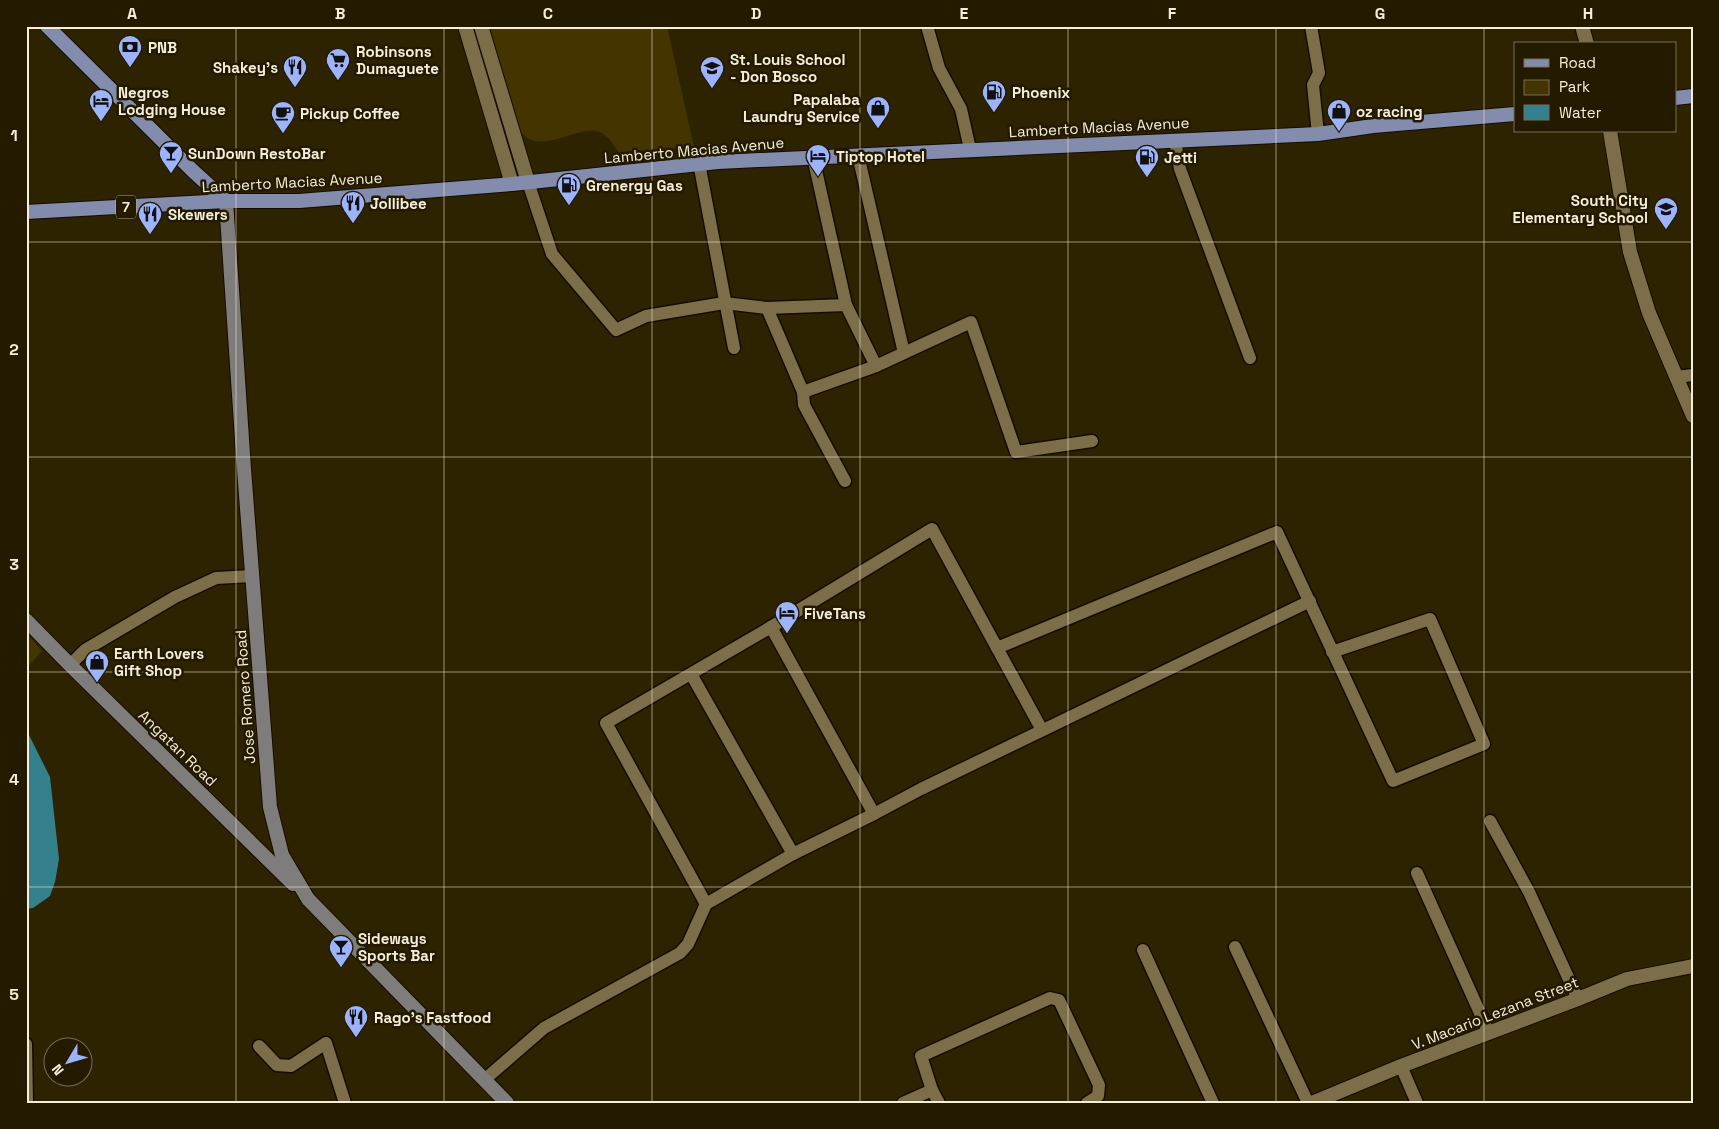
<svg xmlns="http://www.w3.org/2000/svg" width="1719" height="1129" font-family="'Space Grotesk',sans-serif">
	<style>
		.green { fill: #443500 }
		.water { fill: #35808d }
		.lines { fill: none; stroke-linecap: round; stroke-linejoin: round }
		.minor-casing { stroke: #150c00; stroke-width: 15 }
		.tertiary-casing { stroke: #150c00; stroke-width: 16 }
		.secondary-casing { stroke: #150c00; stroke-width: 16 }
		.primary-casing { stroke: #150c00; stroke-width: 16 }
		.minor { stroke: #7b6e49; stroke-width: 12 }
		.tertiary { stroke: #7b6e49; stroke-width: 14 }
		.secondary { stroke: #7f7d7b; stroke-width: 14 }
		.primary { stroke: #838cad; stroke-width: 14 }
		.grid { fill: none; stroke: #f5eeda; stroke-width: 1; stroke-opacity: 0.55 }
		.labels { text-anchor: middle; dominant-baseline: central; stroke-width: 5; stroke-linejoin: round; paint-order: stroke }
		.shield { fill: #231a00; stroke: #b6ae99; stroke-width: 1 }
		.shield-label { font-size: 14px; font-weight: bold; fill: #f5eeda }
		.poi-label { font-size: 15px; font-weight: bold; fill: #f5eeda; stroke: #231a00; text-anchor: start }
		.street-label { font-size: 15px; fill: #f5eeda; stroke: #231a00 }
		.neatline { fill: none; stroke: #f5eeda; stroke-width: 2 }
		.grid-label { font-size: 16px; text-anchor: middle; font-weight: bold; fill: #f5eeda }
	</style>
	<rect width="100%" height="100%" fill="#2e2300"/>
	<g class="green">
		<path d="M489,26H667L694,147L619,152C613,145 608,135 600,132C576,124 541,157 521,132Z"/>
		<path d="M26,633L42,651L26,669Z"/>
	</g>
	<path class="water" d="M26,729L50,777L59,859L55,882L50,896L33,908L26,909Z"/>
	<g class="lines">
		<g class="minor-casing">
			<g id="minor">
				<path d="M927,26L939,68L961,109L970,149"/>
				<path d="M1311,26L1319,73L1313,85L1318,134"/>
				<path d="M1175,140L1180,169L1250,358"/>
				<path d="M858,155L904,353"/>
				<path d="M813,157L846,305L876,366"/>
				<path d="M699,163L734,348"/>
				<path d="M528,182L552,254L616,330L646,316L724,303L767,308L846,305"/>
				<path d="M767,308L803,392L804,405L845,481"/>
				<path d="M1676,377L1693,375"/>
				<path d="M803,392L876,366L971,322L1016,452L1092,441"/>
				<path d="M771,627L874,814"/>
				<path d="M997,648L1277,532L1393,781L1484,744L1430,619L1332,652"/>
				<path d="M70,665L85,650L175,597L216,578L252,576"/>
				<path d="M691,674L793,854"/>
				<path d="M1042,730L932,529L771,627L606,723L706,904L793,854L874,814L921,789L1310,601"/>
				<path d="M1490,821L1529,892L1578,999"/>
				<path d="M1417,873L1489,1033"/>
				<path d="M1235,947L1308,1103"/>
				<path d="M1143,950L1213,1103"/>
				<path d="M26,1044L27,1103"/>
				<path d="M259,1046L277,1065L291,1066L326,1043L345,1103"/>
				<path d="M1401,1066L1417,1103"/>
				<path d="M484,1080L544,1028L680,953L688,944L706,904"/>
				<path d="M903,1103L932,1090"/>
				<path d="M939,1103L932,1090L921,1056L1050,998L1059,1000L1099,1085L1098,1096L1087,1103"/>
			</g>
		</g>
		<g class="tertiary-casing">
			<g id="tertiary">
				<path d="M465,26L512,184"/>
				<path d="M481,26L528,182"/>
				<path d="M1582,26L1587,44"/>
				<path d="M1610,131L1630,252L1649,313L1693,416"/>
				<path d="M1312,1103L1401,1066L1578,999L1627,979L1693,966"/>
			</g>
		</g>
		<g class="secondary-casing">
			<g id="secondary">
				<path d="M226,201L244,469L270,807L282,855L308,899L507,1103"/>
				<path d="M26,620L70,665L293,884"/>
			</g>
		</g>
		<g class="primary-casing">
			<g id="primary">
				<path d="M47,26L193,171L226,201"/>
				<path d="M1675,98L1693,96"/>
				<path d="M26,212L226,201H299L512,184L718,162L1318,134L1373,126L1515,114"/>
			</g>
		</g>
		<use href="#minor" class="minor"/>
		<use href="#tertiary" class="tertiary"/>
		<use href="#secondary" class="secondary"/>
		<use href="#primary" class="primary"/>
	</g>
	<path class="grid" d="M236,26V1103M444,26V1103M652,26V1103M860,26V1103M1068,26V1103M1276,26V1103M1484,26V1103M26,242H1693M26,457H1693M26,672H1693M26,887H1693"/>
	<defs>
		<g id="bank-pin" transform="scale(1.25)"><path d="M0 17L-7.5 6A9.5 9.5 0 1 1 7.5 6Z" fill="#9db4fd" stroke="#231a00"/><path d="M-6-4H6V4H-6ZM0-2.3a2.3 2.3 0 1 0 0 4.6a2.3 2.3 0 1 0 0-4.6Z" fill="#111"/></g>
		<g id="supermarket-pin" transform="scale(1.25)"><path d="M0 17L-7.5 6A9.5 9.5 0 1 1 7.5 6Z" fill="#9db4fd" stroke="#231a00"/><path d="M-6-5.5h2.5l.6 2H6L4.5 2H-2.5L-4.4-4H-6ZM-1.5 3.2a1.3 1.3 0 1 0 .1 0ZM3 3.2a1.3 1.3 0 1 0 .1 0Z" fill="#111"/></g>
		<g id="restaurant-pin" transform="scale(1.25)"><path d="M0 17L-7.5 6A9.5 9.5 0 1 1 7.5 6Z" fill="#9db4fd" stroke="#231a00"/><path d="M-5-6h1v4h1v-4h1v4h1v-4h1v5L-1.5 .5V6h-2V.5L-5-1ZM5-6V6H3V1.5H1.5Q1.5-4 5-6Z" fill="#111"/></g>
		<g id="school-pin" transform="scale(1.25)"><path d="M0 17L-7.5 6A9.5 9.5 0 1 1 7.5 6Z" fill="#9db4fd" stroke="#231a00"/><path d="M0-5L7-2L0 1L-7-2ZM-4 1L0 2.5L4 1V4Q0 6-4 4Z" fill="#111"/></g>
		<g id="fuel-pin" transform="scale(1.25)"><path d="M0 17L-7.5 6A9.5 9.5 0 1 1 7.5 6Z" fill="#9db4fd" stroke="#231a00"/><path d="M-5.5-6h7V0h2V4h1.3V-2.5L3-4.5l.8-.8L6-3V5H2.5V1h-1V6h-7ZM-4.2-4.7v3.2H.2V-4.7Z" fill="#111"/></g>
		<g id="hotel-pin" transform="scale(1.25)"><path d="M0 17L-7.5 6A9.5 9.5 0 1 1 7.5 6Z" fill="#9db4fd" stroke="#231a00"/><path d="M-6-4.5h1.5V1H6V5H4.5V3h-9V5H-6ZM-4 0a1.8 1.8 0 1 1 3.6 0ZM.5 0V-2.5h3Q6-2.5 6 0Z" fill="#111"/></g>
		<g id="shop-pin" transform="scale(1.25)"><path d="M0 17L-7.5 6A9.5 9.5 0 1 1 7.5 6Z" fill="#9db4fd" stroke="#231a00"/><path d="M-5-2.5h2.3a2.7 3.5 0 0 1 5.4 0H5L5.5 6h-11ZM-1.5-2.5h3a1.5 2.3 0 0 0-3 0Z" fill="#111"/></g>
		<g id="cafe-pin" transform="scale(1.25)"><path d="M0 17L-7.5 6A9.5 9.5 0 1 1 7.5 6Z" fill="#9db4fd" stroke="#231a00"/><path d="M-5.5-4.5H6V0H3Q3 3.5 0 3.5H-2.5Q-5.5 3.5-5.5 0ZM3-3.2v2h1.7v-2ZM-6 4.5H4V6H-6Z" fill="#111"/></g>
		<g id="bar-pin" transform="scale(1.25)"><path d="M0 17L-7.5 6A9.5 9.5 0 1 1 7.5 6Z" fill="#9db4fd" stroke="#231a00"/><path d="M-6-5H6L.8 .8V4.5H3.5V6h-7V4.5H-.8V.8Z" fill="#111"/></g>
	</defs>
	<g fill-rule="evenodd">
		<use href="#bank-pin" x="130" y="47"/>
		<use href="#supermarket-pin" x="338" y="60"/>
		<use href="#restaurant-pin" x="295" y="67"/>
		<use href="#school-pin" x="712" y="68"/>
		<use href="#fuel-pin" x="994" y="92"/>
		<use href="#hotel-pin" x="101" y="101"/>
		<use href="#shop-pin" x="878" y="108"/>
		<use href="#shop-pin" x="1339" y="111"/>
		<use href="#cafe-pin" x="283" y="113"/>
		<use href="#bar-pin" x="171" y="153"/>
		<use href="#hotel-pin" x="818" y="156"/>
		<use href="#fuel-pin" x="1147" y="157"/>
		<use href="#fuel-pin" x="569" y="185"/>
		<use href="#restaurant-pin" x="353" y="203"/>
		<use href="#school-pin" x="1666" y="209"/>
		<use href="#restaurant-pin" x="150" y="214"/>
		<use href="#hotel-pin" x="787" y="613"/>
		<use href="#shop-pin" x="97" y="662"/>
		<use href="#bar-pin" x="341" y="947"/>
		<use href="#restaurant-pin" x="356" y="1017"/>
	</g>
	<g class="labels">
		<rect class="shield" x="116" y="195.5" width="20" height="23" rx="4"/>
		<g class="shield-label">
			<text x="126" y="207">7</text>
		</g>
		<g class="poi-label">
			<text x="148" y="47">PNB</text>
			<text x="356" y="51">Robinsons<tspan x="356" dy="17">Dumaguete</tspan></text>
			<text x="730" y="59">St. Louis School<tspan x="730" dy="17">- Don Bosco</tspan></text>
			<text x="278" y="67" text-anchor="end">Shakey's</text>
			<text x="118" y="92">Negros<tspan x="118" dy="17">Lodging House</tspan></text>
			<text x="1012" y="92">Phoenix</text>
			<text x="860" y="99" text-anchor="end">Papalaba<tspan x="860" dy="17">Laundry Service</tspan></text>
			<text x="1356" y="111">oz racing</text>
			<text x="300" y="113">Pickup Coffee</text>
			<text x="188" y="153">SunDown RestoBar</text>
			<text x="836" y="156">Tiptop Hotel</text>
			<text x="1164" y="157">Jetti</text>
			<text x="586" y="185">Grenergy Gas</text>
			<text x="1648" y="200" text-anchor="end">South City<tspan x="1648" dy="17">Elementary School</tspan></text>
			<text x="370" y="203">Jollibee</text>
			<text x="168" y="214">Skewers</text>
			<text x="804" y="613">FiveTans</text>
			<text x="114" y="653">Earth Lovers<tspan x="114" dy="17">Gift Shop</tspan></text>
			<text x="358" y="938">Sideways<tspan x="358" dy="17">Sports Bar</tspan></text>
			<text x="374" y="1017">Rago's Fastfood</text>
		</g>
		<g class="street-label">
			<text transform="translate(1099 127) rotate(-3)">Lamberto Macias Avenue</text>
			<text transform="translate(694 150) rotate(-5)">Lamberto Macias Avenue</text>
			<text transform="translate(292 182) rotate(-3)">Lamberto Macias Avenue</text>
			<text transform="translate(245 697) rotate(-94)">Jose Romero Road</text>
			<text transform="translate(178 748) rotate(44)">Angatan Road</text>
			<text transform="translate(1495 1013) rotate(-21)">V. Macario Lezana Street</text>
		</g>
	</g>
	<rect width="1719" height="1129" fill="none" stroke="#231a00" stroke-width="55"/>
	<rect x="1514" y="42" width="162" height="90" fill="#231a00" stroke="#776f57"/>
	<rect x="1524" y="59" width="25" height="8" fill="#838cad" stroke="#776f57"/>
	<text x="1559" y="68" font-size="15" fill="#f5eeda">Road</text>
	<rect x="1524" y="80" width="25" height="15" fill="#443500" stroke="#776f57"/>
	<text x="1559" y="92" font-size="15" fill="#f5eeda">Park</text>
	<rect x="1524" y="105" width="25" height="15" fill="#35808d" stroke="#776f57"/>
	<text x="1559" y="118" font-size="15" fill="#f5eeda">Water</text>
	<g transform="translate(68 1062) rotate(232)"><circle r="24" fill="#231a00" stroke="#776f57"/>
	<path d="M0-4L9 19L0 12L-9 19Z" fill="#9db4fd"/>
	<text y="-8" font-size="14" font-weight="bold" text-anchor="middle" fill="#f5eeda">N</text>
	</g>
	<rect x="28" y="28" width="1664" height="1074" class="neatline"/>
	<g class="grid-label">
		<text x="132" y="19">A</text>
		<text x="340" y="19">B</text>
		<text x="548" y="19">C</text>
		<text x="756" y="19">D</text>
		<text x="964" y="19">E</text>
		<text x="1172" y="19">F</text>
		<text x="1380" y="19">G</text>
		<text x="1588" y="19">H</text>
		<text x="14" y="141">1</text>
		<text x="14" y="355">2</text>
		<text x="14" y="570">3</text>
		<text x="14" y="785">4</text>
		<text x="14" y="1000">5</text>
	</g>
</svg>
